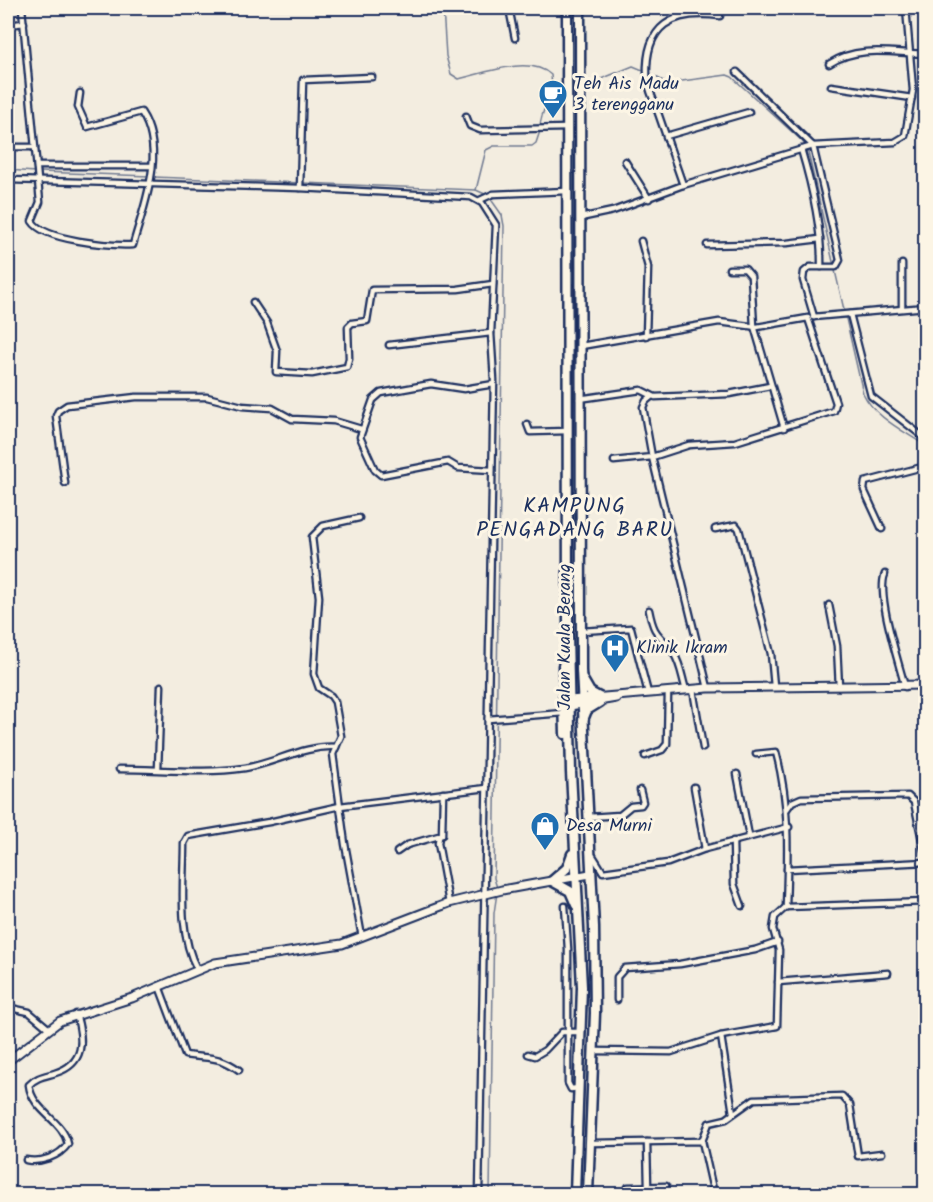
<svg xmlns="http://www.w3.org/2000/svg" width="933" height="1202" font-family="Kalam,sans-serif">
	<style>
		.lines { fill: none; stroke-linecap: round; stroke-linejoin: round }
		.stream { stroke: #707a91; stroke-width: 1.5 }
		.minor-casing { stroke: #1b2f5e; stroke-width: 9 }
		.secondary-casing { stroke: #1b2f5e; stroke-width: 11 }
		.trunk-casing { stroke: #1b2f5e; stroke-width: 13 }
		.minor { stroke: #fcf5e5; stroke-width: 4.5 }
		.secondary { stroke: #fcf5e5; stroke-width: 7 }
		.trunk { stroke: #fcf5e5; stroke-width: 8 }
		.labels { text-anchor: middle; dominant-baseline: central; stroke-width: 6; stroke-linejoin: round; paint-order: stroke }
		.poi-label { font-size: 18px; fill: #1b2f5e; stroke: #fcf5e5; text-anchor: start }
		.street-label { font-size: 18px; fill: #1b2f5e; stroke: #fcf5e5 }
		.quarter-label { font-size: 21px; letter-spacing: 1.5px; fill: #1b2f5e; stroke: #fcf5e5 }
	</style>
	<rect width="100%" height="100%" fill="#f3ede0"/>
	<filter id="ink" filterUnits="userSpaceOnUse"><feTurbulence type="fractalNoise" baseFrequency=".0167" numOctaves="2"/><feDisplacementMap in="SourceGraphic" scale="12" xChannelSelector="R" yChannelSelector="G"/><feConvolveMatrix kernelMatrix="1 2 1 2 8 2 1 2 1" color-interpolation-filters="sRGB"/></filter>
	<g filter="url(#ink)">
		<g class="lines">
			<g class="stream">
				<path d="M443,8L446,56L451,74L459,79C484,73 530,55 551,75C554,98 542,105 540,126"/>
				<path d="M650,74L667,83L727,75L732,77L802,141L807,148L863,393C874,417 904,431 926,446"/>
				<path d="M601,79L633,66L645,71"/>
				<path d="M8,170L35,172"/>
				<path d="M40,172L149,176"/>
				<path d="M154,177L476,190L487,195"/>
				<path d="M476,190L486,150L494,146H532L536,143L540,131"/>
				<path d="M490,198L502,215L504,226L494,878L497,888"/>
				<path d="M490,1194L494,913L497,893"/>
			</g>
			<g class="minor-casing">
				<g id="minor">
					<path d="M22,8L40,202L32,221C44,241 111,246 133,245C144,205 167,151 141,112L87,127L78,107L80,93"/>
					<path d="M509,8L515,38"/>
					<path d="M674,8L677,18"/>
					<path d="M8,25L24,23"/>
					<path d="M829,64C858,45 892,53 926,54"/>
					<path d="M737,72L813,146"/>
					<path d="M831,86L912,98"/>
					<path d="M466,116L470,126L480,130L567,128"/>
					<path d="M666,136L749,112"/>
					<path d="M8,147H35"/>
					<path d="M801,149C812,186 822,228 821,267"/>
					<path d="M625,161L649,199"/>
					<path d="M37,166H151"/>
					<path d="M8,180L300,188L471,197L482,203L496,225L491,333L494,380L479,1194"/>
					<path d="M683,185C674,159 665,133 656,107C653,98 647,86 647,76C645,25 672,10 720,16"/>
					<path d="M300,188L303,80L372,77"/>
					<path d="M480,200L493,194L567,191"/>
					<path d="M580,218L613,211L683,185L813,146"/>
					<path d="M641,241L648,267L646,336"/>
					<path d="M707,245L787,243L820,239"/>
					<path d="M902,264V308"/>
					<path d="M729,269H745L751,276L754,326L784,428"/>
					<path d="M253,302L267,323L277,351L276,372L312,374L347,367L349,358L348,327L352,323L367,321L372,290L458,289L493,284"/>
					<path d="M850,314L871,396L926,439"/>
					<path d="M813,317L926,307"/>
					<path d="M814,317L803,280L804,272L810,267H836L840,260L813,146L895,142L905,136L913,90L906,8"/>
					<path d="M389,345L491,333"/>
					<path d="M581,346L719,322L757,327L808,318L836,403L834,411L735,442L689,445L652,457L708,688"/>
					<path d="M579,399L641,390L655,397L729,394L770,386"/>
					<path d="M527,424L530,432L568,431"/>
					<path d="M614,461L652,457L643,407L646,401L652,396"/>
					<path d="M492,470L458,468L448,462L381,475L375,470L360,437L373,400L381,393L431,384L464,389L494,384"/>
					<path d="M65,483L56,416L58,411L67,405L136,397H207L242,406L272,408L292,419L334,421L361,429"/>
					<path d="M359,518L323,526L312,537L319,597L314,674L319,688L331,696L335,702L341,736L333,754L345,844L362,937"/>
					<path d="M715,529L736,525L739,529L771,654L774,686"/>
					<path d="M882,529L864,490L865,482L926,466"/>
					<path d="M885,574C876,595 899,663 905,687"/>
					<path d="M829,605L837,646L839,687"/>
					<path d="M649,610C655,641 661,632 674,654C681,665 682,678 686,690"/>
					<path d="M581,631L631,628L648,693"/>
					<path d="M693,690L703,748"/>
					<path d="M488,719L564,713"/>
					<path d="M756,754L776,752C790,805 788,852 786,907"/>
					<path d="M645,756L662,750L667,744L668,692"/>
					<path d="M119,769C161,769 204,774 245,768C276,763 304,745 336,747"/>
					<path d="M158,769L161,686"/>
					<path d="M737,774L749,836"/>
					<path d="M694,787L705,849"/>
					<path d="M787,809L792,802L801,798L908,796L914,802L926,859"/>
					<path d="M589,817L620,815L631,806L641,805L643,802L640,790"/>
					<path d="M439,837L438,843L449,903"/>
					<path d="M733,841L734,884L742,906"/>
					<path d="M397,852L407,845L442,835L443,793"/>
					<path d="M593,856L603,872L668,863L705,849L789,827"/>
					<path d="M787,869L926,862"/>
					<path d="M565,906L568,949V1083L571,1089L579,1088"/>
					<path d="M197,969C177,932 184,883 184,843L188,836L269,822L340,806L487,788"/>
					<path d="M778,982L888,973"/>
					<path d="M8,986L11,1008L29,1012L48,1028"/>
					<path d="M159,986L185,1055C208,1059 218,1055 239,1070"/>
					<path d="M617,1000V977L625,968L680,964L755,950L778,942"/>
					<path d="M721,1036L733,1113"/>
					<path d="M595,1051L671,1052L721,1036L777,1026L779,950L773,929L775,917L786,907L926,902"/>
					<path d="M528,1054L535,1056L545,1050L562,1032H580"/>
					<path d="M702,1141L709,1123L726,1119L754,1099L842,1096L850,1105L858,1156L882,1153"/>
					<path d="M647,1142L648,1187"/>
					<path d="M591,1143L702,1141L714,1194"/>
					<path d="M26,1160C40,1163 59,1157 68,1144C63,1120 32,1111 29,1085C36,1077 45,1076 55,1073C85,1064 84,1040 76,1014"/>
					<path d="M628,1187L666,1186"/>
				</g>
			</g>
			<g class="secondary-casing">
				<g id="secondary">
					<path d="M570,700L708,688L926,685"/>
					<path d="M570,706L616,698"/>
					<path d="M8,1061L60,1021L132,998L215,963L342,944L449,903L502,890L590,874"/>
				</g>
			</g>
			<g class="trunk-casing">
				<g id="trunk">
					<path d="M567,8L568,635L571,772L582,987L575,1194"/>
					<path d="M580,8L581,670L594,927L595,1013L588,1194"/>
					<path d="M563,666L565,734"/>
					<path d="M583,680L590,692L599,697"/>
					<path d="M583,720L587,710L600,702"/>
					<path d="M572,854L567,868L552,881L570,891L576,905"/>
				</g>
			</g>
			<use href="#minor" class="minor"/>
			<use href="#secondary" class="secondary"/>
			<use href="#trunk" class="trunk"/>
		</g>
	</g>
	<defs>
		<g id="cafe-pin" transform="scale(1.5)"><path d="M0 17L-7.5 6A9.5 9.5 0 1 1 7.5 6Z" fill="#1f6fb2" stroke="#fcf5e5"/><path d="M-5.5-4.5H6V0H3Q3 3.5 0 3.5H-2.5Q-5.5 3.5-5.5 0ZM3-3.2v2h1.7v-2ZM-6 4.5H4V6H-6Z" fill="#fff"/></g>
		<g id="hospital-pin" transform="scale(1.5)"><path d="M0 17L-7.5 6A9.5 9.5 0 1 1 7.5 6Z" fill="#1f6fb2" stroke="#fcf5e5"/><path d="M-5-5h3v3.5h4V-5h3V5h-3V1.5h-4V5h-3Z" fill="#fff"/></g>
		<g id="shop-pin" transform="scale(1.5)"><path d="M0 17L-7.5 6A9.5 9.5 0 1 1 7.5 6Z" fill="#1f6fb2" stroke="#fcf5e5"/><path d="M-5-2.5h2.3a2.7 3.5 0 0 1 5.4 0H5L5.5 6h-11ZM-1.5-2.5h3a1.5 2.3 0 0 0-3 0Z" fill="#fff"/></g>
	</defs>
	<g fill-rule="evenodd">
		<use href="#cafe-pin" x="553" y="94"/>
		<use href="#hospital-pin" x="615" y="648"/>
		<use href="#shop-pin" x="545" y="826"/>
	</g>
	<g class="labels">
		<g class="poi-label">
			<text x="574" y="84">Teh Ais Madu<tspan x="574" dy="21">3 terengganu</tspan></text>
			<text x="636" y="648">Klinik Ikram</text>
			<text x="566" y="826">Desa Murni</text>
		</g>
		<g class="street-label">
			<text transform="translate(565 637) rotate(-90)">Jalan Kuala Berang</text>
		</g>
		<g class="quarter-label">
			<text x="575" y="506">KAMPUNG<tspan x="575" dy="24">PENGADANG BARU</tspan></text>
		</g>
	</g>
	<rect width="933" height="1202" fill="none" stroke="#fcf5e5" stroke-width="30"/>
	<rect x="15" y="15" width="903" height="1172" fill="none" stroke="#1b2f5e" stroke-width="2" filter="url(#ink)"/>
</svg>
